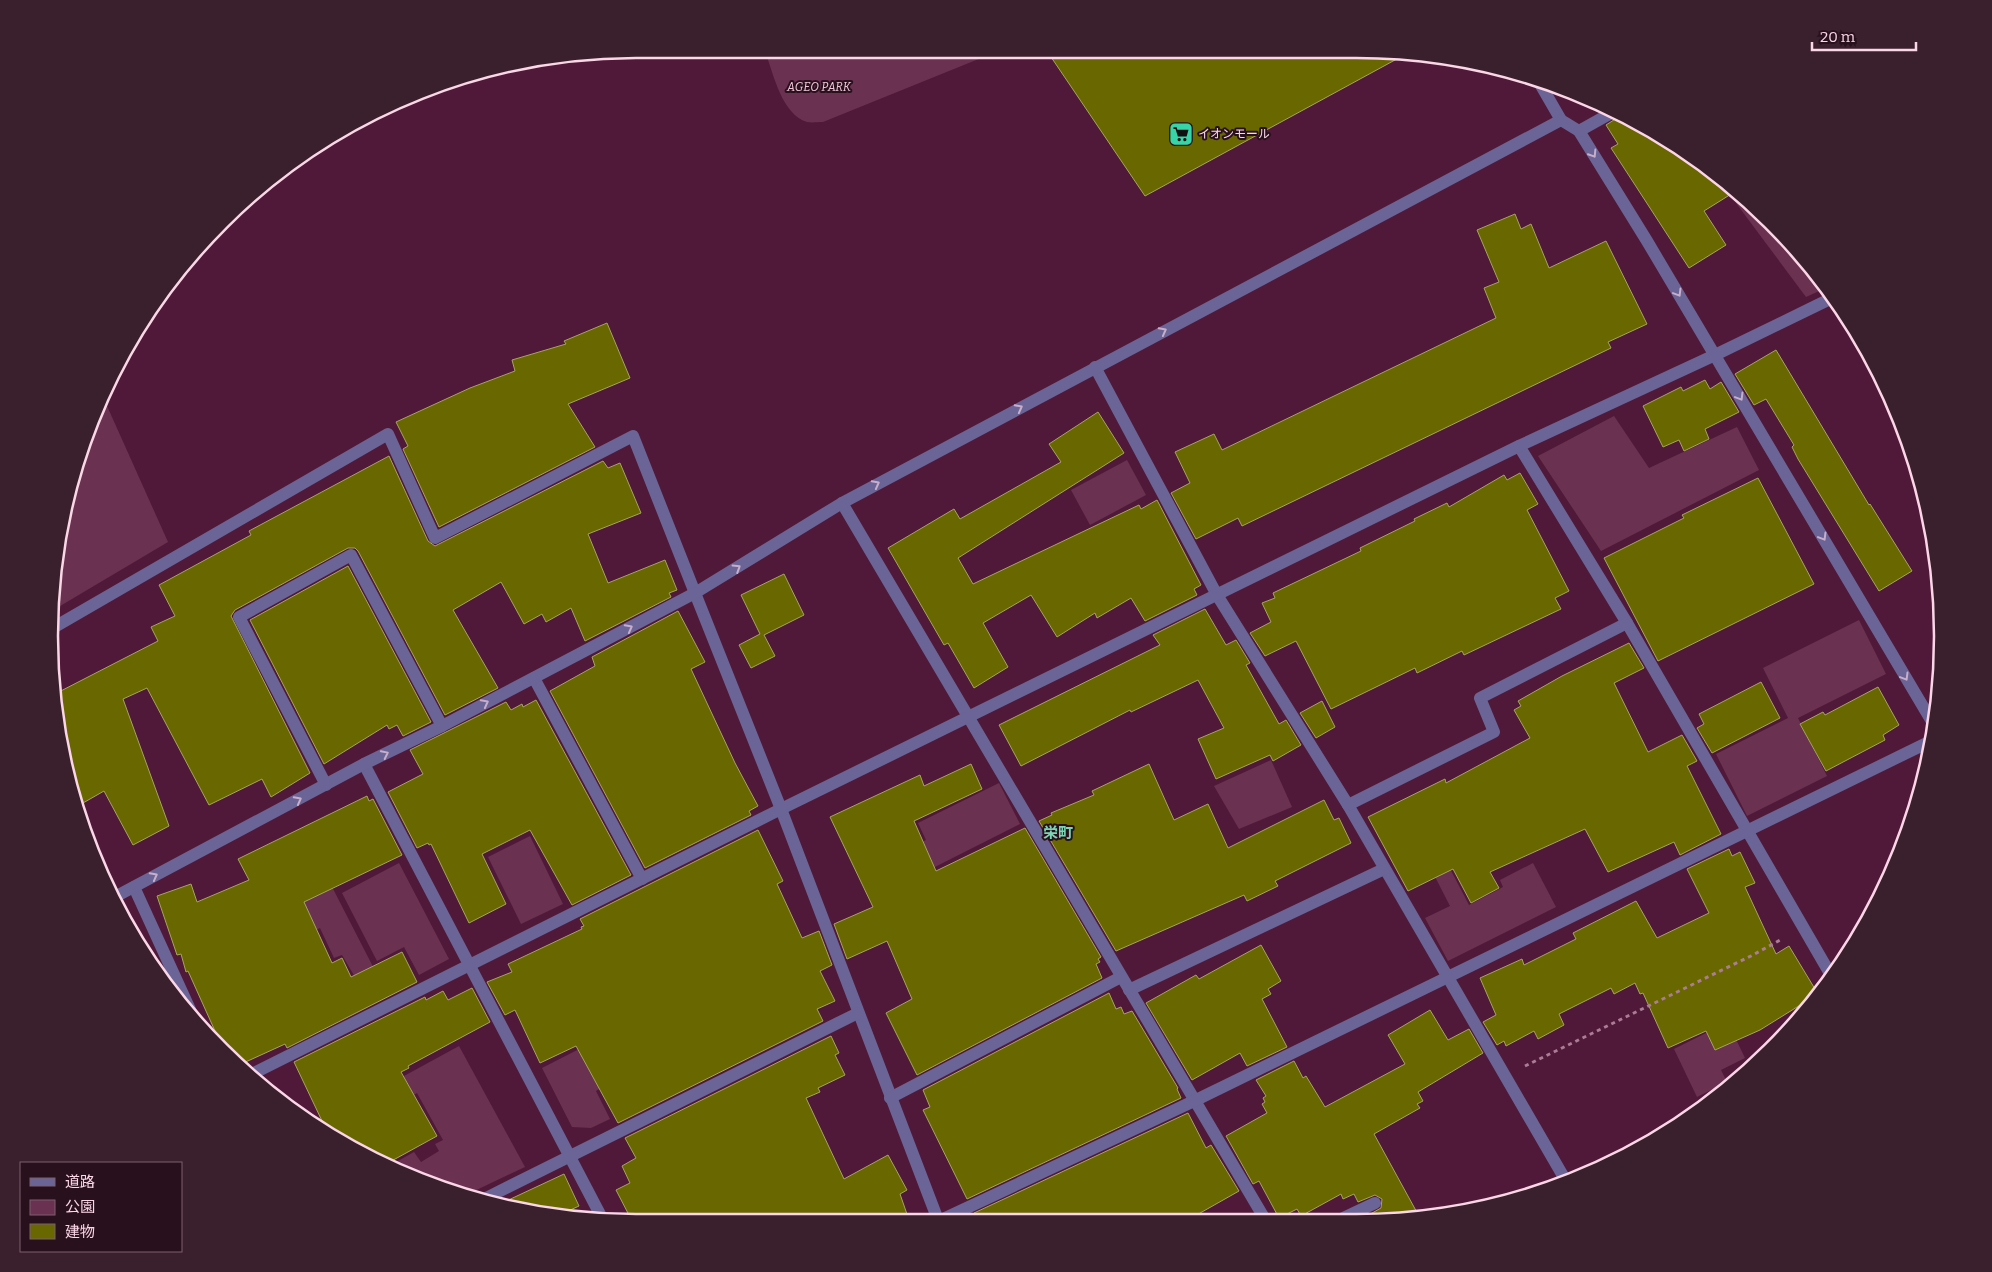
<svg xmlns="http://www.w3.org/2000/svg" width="1992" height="1272" font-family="Bitter,'Noto Sans JP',serif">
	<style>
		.green { fill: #6a3150 }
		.building { fill: #696700; stroke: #a5a55f }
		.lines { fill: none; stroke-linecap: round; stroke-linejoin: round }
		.path { stroke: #ab7d95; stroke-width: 3; stroke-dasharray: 4 4; stroke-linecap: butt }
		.service { stroke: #6a6596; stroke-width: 12 }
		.minor { stroke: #6a6596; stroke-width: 12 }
		.oneway { stroke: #c8aecb }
		.labels { text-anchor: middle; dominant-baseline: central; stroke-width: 4; stroke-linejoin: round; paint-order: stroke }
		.park-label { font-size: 12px; font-style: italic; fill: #f2c6db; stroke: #29101d }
		.poi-label { font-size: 12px; fill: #fad6e7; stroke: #29101d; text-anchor: start }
		.quarter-label { font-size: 15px; font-weight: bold; fill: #7bd6b5; stroke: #29101d }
		.rim { fill: none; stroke: #fad6e7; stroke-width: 2.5 }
	</style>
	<rect width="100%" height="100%" fill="#511939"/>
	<g class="green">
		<path d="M766,54H991L823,122C818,122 812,123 807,122C782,114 774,76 766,54Z"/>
		<path d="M1740,195L1798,249L1826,288L1806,297L1733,199Z"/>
		<path d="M103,397L168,542L50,612V598L80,447Z"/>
		<path d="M1614,416L1649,468L1737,427L1759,470L1601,551L1538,456Z"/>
		<path d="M1127,460L1146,495L1090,525L1071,490Z"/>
		<path d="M1859,620L1886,674L1798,718L1827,776L1747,816L1716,754L1788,718L1763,668Z"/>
		<path d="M1271,760L1292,807L1239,829L1214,786Z"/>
		<path d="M999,783L1020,824L925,872L912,847L926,840L918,823Z"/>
		<path d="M530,836L563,904L521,924L488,857Z"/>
		<path d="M1446,861L1469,905L1503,887L1500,880L1533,863L1556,907L1448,961L1425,918L1450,906L1431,869Z"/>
		<path d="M399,863L449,959L419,975L404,947L377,961L342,893Z"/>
		<path d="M329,881L387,994L371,1004L342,955L334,958L320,928L286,945L268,913Z"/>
		<path d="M1730,1027L1745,1058L1721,1070L1727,1082L1697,1097L1674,1049L1710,1031Z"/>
		<path d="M459,1046L525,1167L468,1194L411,1178L389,1166L414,1152L421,1162L439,1151L435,1144L443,1140L417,1093L340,1138L316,1124Z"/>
		<path d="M585,1046L602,1087L596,1091L610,1119L591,1128L572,1127L542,1068Z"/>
	</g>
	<g class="building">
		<path d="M1049,54H1406L1145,196Z"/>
		<path d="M1620,116L1714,170L1736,191L1704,211L1726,245L1689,268L1611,148L1618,144L1606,125Z"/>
		<path d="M1515,214L1521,229L1531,224L1549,268L1606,241L1647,324L1608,342L1611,348L1242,526L1238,518L1196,539L1171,493L1190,483L1175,452L1214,434L1222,450L1496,318L1484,288L1499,282L1477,230Z"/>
		<path d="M607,323L630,378L568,404L595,447L439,527L403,449L408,446L396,422L470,388L515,371L512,360L566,344L564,341Z"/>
		<path d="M1776,350L1869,505L1870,504L1912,571L1879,591L1798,459L1792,447L1794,445L1766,399L1754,405L1735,374Z"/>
		<path d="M1705,380L1710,389L1721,382L1739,412L1705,429L1709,439L1684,451L1679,440L1663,447L1643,406L1681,387L1683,391Z"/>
		<path d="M1098,412L1124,453L958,558L973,584L1139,505L1141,509L1157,500L1201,585L1194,589L1197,595L1145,621L1131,598L1097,618L1095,613L1057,637L1031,595L983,623L1008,667L974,688L948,643L944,645L888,548L954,509L960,519L1061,462L1049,444Z"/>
		<path d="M389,456L428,541L435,546L603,461L608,468L620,463L641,513L588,534L608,583L665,560L677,590L669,593L671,597L585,641L571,608L546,622L542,614L524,624L501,582L453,610L498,688L445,715L358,551L355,548H348L235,610L231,616L310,773L271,797L262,779L209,805L147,688L123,699L169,826L133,845L104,791L76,807L69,788L54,712L53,695L158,641L151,627L175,616L159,585L251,535L249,531Z"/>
		<path d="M1520,473L1538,504L1527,510L1569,591L1555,598L1561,609L1464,655L1462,651L1417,673L1415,668L1331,709L1296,641L1265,656L1250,633L1271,622L1262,603L1275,598L1273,593L1361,551L1360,548L1415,521L1414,519L1447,503L1449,507L1504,475L1507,480Z"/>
		<path d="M1758,478L1814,584L1658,661L1604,558L1684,518L1682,515Z"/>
		<path d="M348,566L431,722L403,736L397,725L389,729L387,725L324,764L250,620Z"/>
		<path d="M784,574L804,615L764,635L775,656L751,668L739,645L760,634L741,595Z"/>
		<path d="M1205,609L1226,645L1236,640L1250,663L1246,665L1279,724L1286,720L1301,745L1273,761L1270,755L1216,779L1198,739L1224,728L1198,680L1131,712L1130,710L1021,766L999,725L1160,645L1153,635Z"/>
		<path d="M678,611L705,662L691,669L735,763L758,806L749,811L751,815L645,868L550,691L595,666L592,657Z"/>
		<path d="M1629,643L1644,668L1614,683L1648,752L1682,735L1697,761L1687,766L1721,834L1680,855L1674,842L1608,872L1585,829L1490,872L1499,888L1471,903L1453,869L1408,891L1368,817L1445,779L1446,783L1530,738L1514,710L1521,706L1518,701L1562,676Z"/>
		<path d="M1761,682L1780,718L1712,753L1697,728L1704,724L1699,714Z"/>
		<path d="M1878,687L1899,725L1883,735L1885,740L1826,771L1800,724L1823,712L1825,715Z"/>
		<path d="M536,700L631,875L572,905L530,830L482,854L506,904L469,923L431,844L429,845L428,843L417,848L388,792L423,774L410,750L506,702L511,710L522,704L523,707Z"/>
		<path d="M1322,701L1335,727L1316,738L1300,713Z"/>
		<path d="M971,764L982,789L914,821L936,871L1025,828L1101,957L1098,959L1100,962L1096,964L1102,978L917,1075L886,1013L912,999L887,941L847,959L834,924L873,907L830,817L920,775L924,786Z"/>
		<path d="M1149,764L1174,820L1208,804L1228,848L1324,800L1334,820L1339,818L1351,843L1275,881L1278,886L1247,901L1244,895L1116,951L1039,821L1052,815L1051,813L1094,795L1092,791Z"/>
		<path d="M367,796L369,801L373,799L402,855L304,902L332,963L342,958L351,977L402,952L417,982L287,1048L285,1044L239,1065L224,1051L188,971L186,972L181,954L177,955L157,896L191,884L197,902L249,880L238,859Z"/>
		<path d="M758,830L783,881L777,884L802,938L819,931L832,965L820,971L835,1001L817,1009L823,1021L618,1123L576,1046L540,1063L515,1010L505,1015L487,982L512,972L508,964L582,929L581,927L584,926L580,919Z"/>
		<path d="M1729,849L1732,856L1740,852L1755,883L1745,887L1776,954L1789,946L1818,994L1760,1030L1715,1050L1706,1031L1668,1048L1643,993L1640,994L1635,983L1614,994L1611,988L1559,1014L1564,1025L1538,1039L1534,1031L1506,1046L1504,1041L1497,1045L1483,1022L1496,1015L1480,978L1522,959L1524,965L1576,939L1573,933L1636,901L1657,938L1709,913L1687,869Z"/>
		<path d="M1261,945L1281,981L1268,989L1271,994L1262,999L1287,1047L1247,1066L1240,1053L1192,1080L1146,1003L1196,975L1199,979Z"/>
		<path d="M472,988L490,1022L408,1066L409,1068L401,1072L437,1136L386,1164L323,1127V1123L294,1062L425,997L426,1000L443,991L448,1000Z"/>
		<path d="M1109,993L1116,1009L1121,1007L1124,1014L1132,1011L1178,1088L1177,1089L1181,1098L967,1199L923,1110L930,1107L923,1090Z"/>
		<path d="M1430,1010L1448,1040L1469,1029L1483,1053L1418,1092L1423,1101L1417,1104L1420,1108L1374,1134L1420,1218L1395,1222H1368L1365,1217L1381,1208L1382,1199L1375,1195L1358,1202L1354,1194L1343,1199L1341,1194L1301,1216L1297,1209L1279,1218L1259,1181L1253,1184L1226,1136L1267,1113L1262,1104L1265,1102L1263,1098L1266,1096L1256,1080L1294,1061L1303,1078L1306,1076L1325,1107L1405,1064L1388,1035Z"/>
		<path d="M831,1036L839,1053L835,1055L845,1075L818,1088L820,1092L806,1098L844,1179L888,1155L907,1190L900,1194L909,1220L631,1219L616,1190L630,1183L622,1166L636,1158L625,1138Z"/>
		<path d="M1188,1113L1206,1148L1211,1145L1239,1191L1186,1221L977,1220L974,1213Z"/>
		<path d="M564,1174L579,1206L555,1217L502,1203Z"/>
	</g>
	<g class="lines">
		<path class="path" d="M1525,1066L1751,956L1782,939"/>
		<g class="service">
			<path d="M1095,367L1217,595L1348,805L1566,1181"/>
			<path d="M1519,446L1627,623L1832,977"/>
			<path d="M51,629L388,434L435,538L633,436L695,593"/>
			<path d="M534,678L642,879"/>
			<path d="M364,764L602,1218"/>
			<path d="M1348,805L1494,732L1480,698L1627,623"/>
			<path d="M134,887L198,1027"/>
			<path d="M1129,990L1384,869"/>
			<path d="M1335,1222L1375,1203"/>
		</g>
		<g class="minor">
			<path d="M1539,82L1561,120L1579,131L1647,241L1934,725"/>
			<path d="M1579,131L1613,112"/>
			<path d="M842,503L1266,1221"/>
			<path d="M695,593L781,809L938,1220"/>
			<path d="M326,785L239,617L351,555L442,726"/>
			<path d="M111,899L364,764L442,726L695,593L842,503L1561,120"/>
			<path d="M250,1075L781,809L1519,446L1715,355L1832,298"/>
			<path d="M890,1098L1121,977"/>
			<path d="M486,1198L858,1013"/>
			<path d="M941,1220L1194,1101L1931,741"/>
		</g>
	</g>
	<defs><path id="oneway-chevron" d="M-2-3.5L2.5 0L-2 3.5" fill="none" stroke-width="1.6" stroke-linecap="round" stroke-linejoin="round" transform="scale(1.25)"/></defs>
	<g class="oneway">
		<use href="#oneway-chevron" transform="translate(1593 154) rotate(58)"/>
		<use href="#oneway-chevron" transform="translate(1678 293) rotate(59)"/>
		<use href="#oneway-chevron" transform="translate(1163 331) rotate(-28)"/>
		<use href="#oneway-chevron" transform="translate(1740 397) rotate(59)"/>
		<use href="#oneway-chevron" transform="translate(1019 408) rotate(-28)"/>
		<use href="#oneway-chevron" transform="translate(876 484) rotate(-28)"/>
		<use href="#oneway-chevron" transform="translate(1823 537) rotate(59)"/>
		<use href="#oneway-chevron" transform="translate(737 568) rotate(-32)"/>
		<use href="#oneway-chevron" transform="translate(629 628) rotate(-28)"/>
		<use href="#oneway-chevron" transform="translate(1905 677) rotate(59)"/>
		<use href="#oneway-chevron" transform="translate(485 703) rotate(-28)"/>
		<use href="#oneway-chevron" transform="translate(385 754) rotate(-26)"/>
		<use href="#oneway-chevron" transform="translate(298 800) rotate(-28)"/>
		<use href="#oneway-chevron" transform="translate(154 876) rotate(-28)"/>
	</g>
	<defs>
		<g id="supermarket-square" transform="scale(1.25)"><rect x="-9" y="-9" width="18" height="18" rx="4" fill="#36d4a7" stroke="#29101d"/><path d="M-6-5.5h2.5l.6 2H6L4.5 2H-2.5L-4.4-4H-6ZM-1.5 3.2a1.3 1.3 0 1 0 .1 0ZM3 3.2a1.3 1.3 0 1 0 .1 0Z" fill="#111"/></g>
	</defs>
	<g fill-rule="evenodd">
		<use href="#supermarket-square" x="1181" y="134"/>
	</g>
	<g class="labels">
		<g class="park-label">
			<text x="819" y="87">AGEO PARK</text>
		</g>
		<g class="poi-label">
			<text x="1198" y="134">イオンモール</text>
		</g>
		<g class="quarter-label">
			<text x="1058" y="833">栄町</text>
		</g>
	</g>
	<path d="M0 0H1992V1272H0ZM636 58H1356A578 578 0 0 1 1934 636V636A578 578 0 0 1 1356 1214H636A578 578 0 0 1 58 636V636A578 578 0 0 1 636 58Z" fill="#3a202d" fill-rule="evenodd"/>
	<path class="rim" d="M636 58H1356A578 578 0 0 1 1934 636V636A578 578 0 0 1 1356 1214H636A578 578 0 0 1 58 636V636A578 578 0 0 1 636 58Z"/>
	<rect x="20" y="1162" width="162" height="90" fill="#29101d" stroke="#7d5f6e"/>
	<rect x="30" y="1178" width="25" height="8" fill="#6a6596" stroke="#7d5f6e"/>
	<text x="65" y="1187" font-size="15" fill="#fad6e7">道路</text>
	<rect x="30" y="1200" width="25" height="15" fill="#6a3150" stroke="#7d5f6e"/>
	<text x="65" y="1212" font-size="15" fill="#fad6e7">公園</text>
	<rect x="30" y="1224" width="25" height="15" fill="#696700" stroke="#7d5f6e"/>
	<text x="65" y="1237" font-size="15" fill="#fad6e7">建物</text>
	<path d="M1812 42v8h104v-8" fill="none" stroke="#fad6e7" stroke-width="2.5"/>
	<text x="1820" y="42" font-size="15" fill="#fad6e7" stroke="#29101d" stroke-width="4" paint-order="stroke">20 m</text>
</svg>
